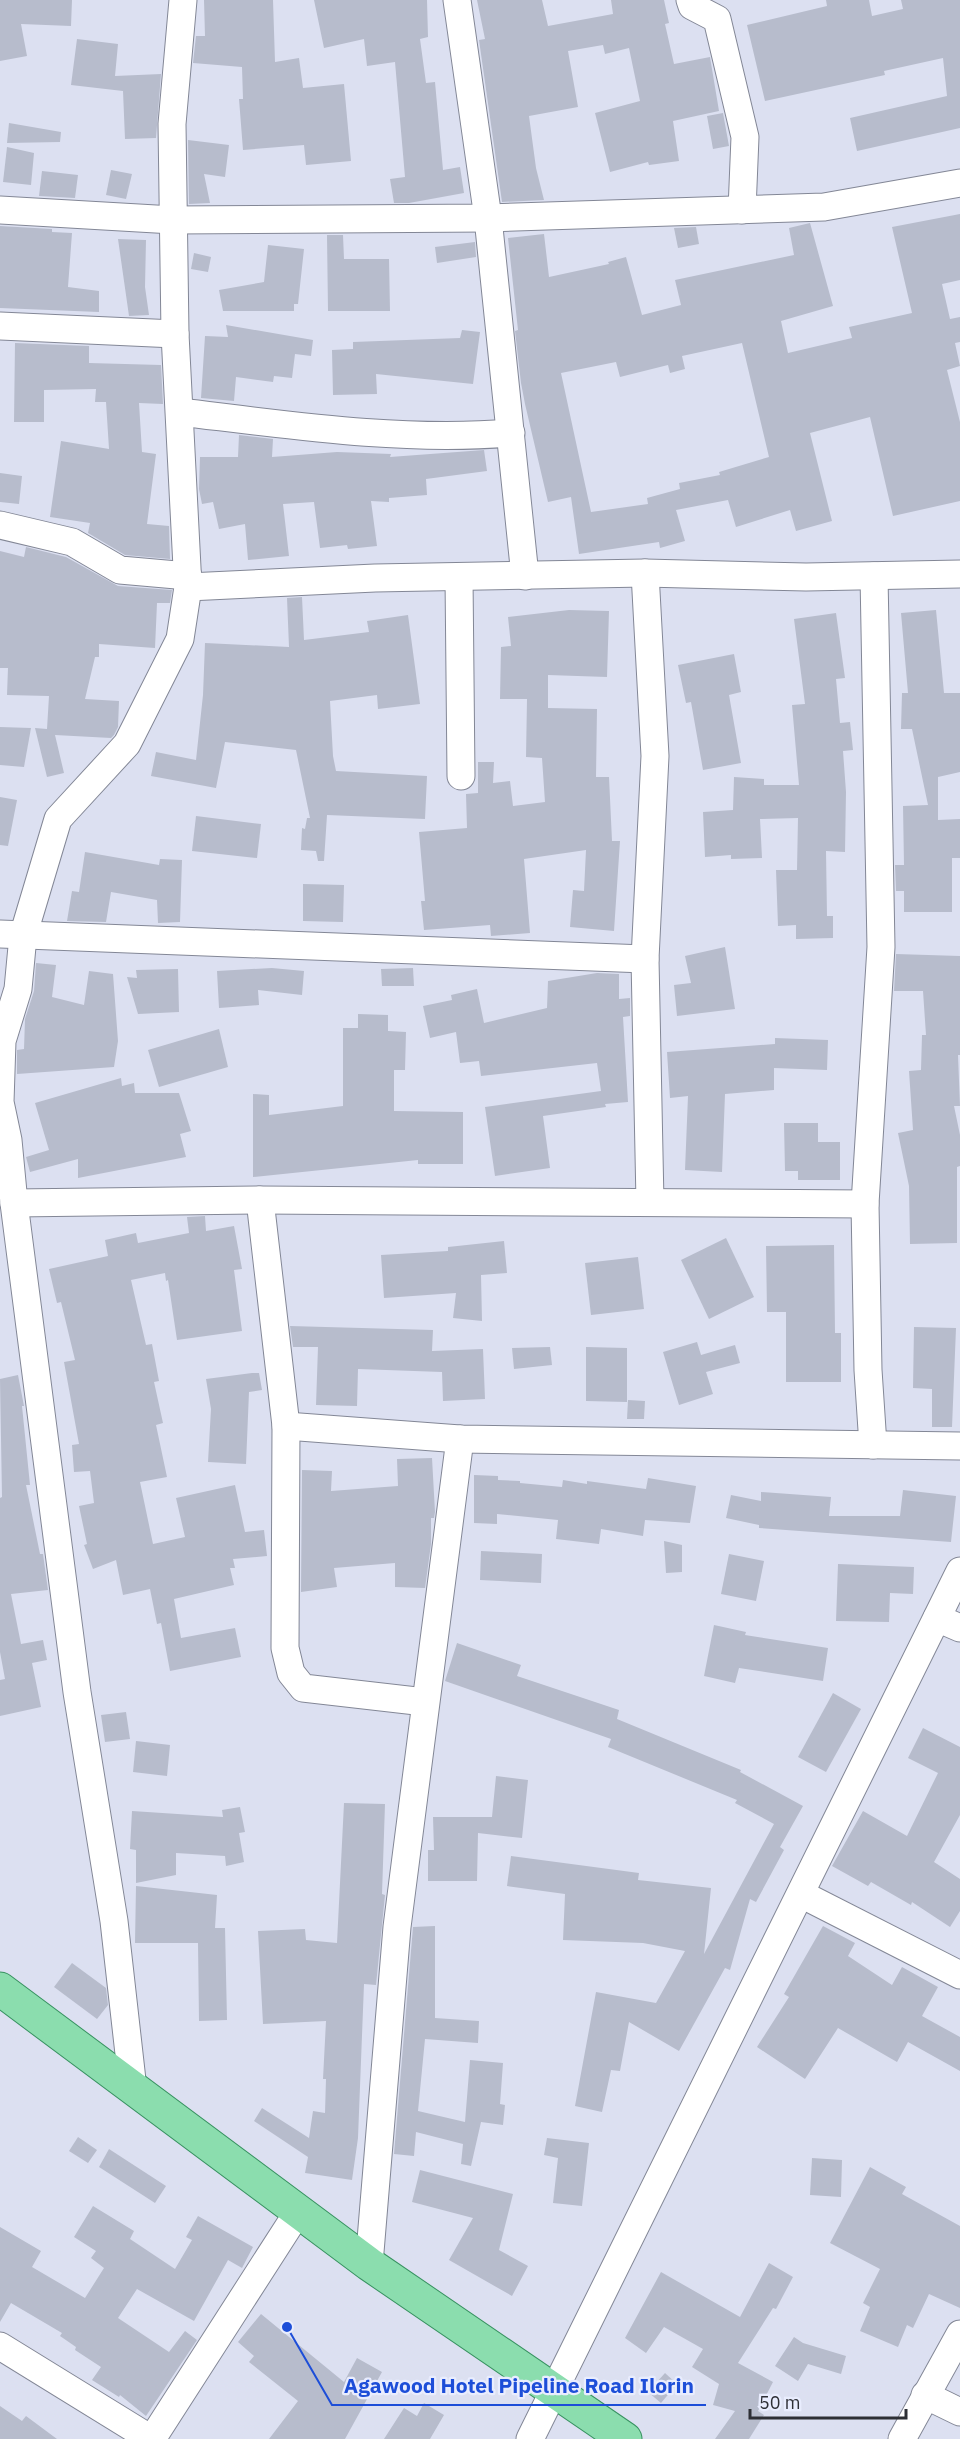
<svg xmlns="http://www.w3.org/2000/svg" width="960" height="2439" font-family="'IBM Plex Sans',sans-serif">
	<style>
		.building { fill: #b7bccc; fill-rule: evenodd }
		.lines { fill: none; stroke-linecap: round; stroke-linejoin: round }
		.minor-casing { stroke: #838796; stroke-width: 29 }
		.major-casing { stroke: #389261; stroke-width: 35 }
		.minor { stroke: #fff; stroke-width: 27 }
		.major { stroke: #8bddae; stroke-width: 33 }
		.leader { fill: none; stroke: #1d4ed8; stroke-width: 2 }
		.callout-dot { fill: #1d4ed8; stroke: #e9edfe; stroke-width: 2 }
		.callout-label { font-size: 21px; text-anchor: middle; font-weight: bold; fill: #1d4ed8; stroke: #e9edfe; stroke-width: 4.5; stroke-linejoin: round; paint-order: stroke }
	</style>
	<rect width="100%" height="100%" fill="#dce0f1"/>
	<g class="building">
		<path d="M0,0H72L71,26L21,24L27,56L0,61Z"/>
		<path d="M204,0H273L275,62L299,58L303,88L344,84L351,161L306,165L304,145L243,150L239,99H243L242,67L193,63L196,36H205Z"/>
		<path d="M314,0H427L428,37L420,39L426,83L435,82L443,170L460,167L464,193L409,203H394L390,179L405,177L395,62L367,66L364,39L324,48Z"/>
		<path d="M477,0H542L548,26L613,14L611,0H664L669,23L665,24L674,64L710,57L719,111L673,121L679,161L649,165L648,162L610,172L595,113L640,101L629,48L605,54L603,45L568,51L578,107L529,116L536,168L544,200L502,202L479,40L485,39Z"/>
		<path d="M826,0H869L872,16L903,9L901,0H960V128L857,151L850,118L947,96L943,58L884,71L885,75L765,101L747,25L827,6Z"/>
		<path d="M77,39L118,44L115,76L161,74L156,138L125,139L123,91L71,85Z"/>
		<path d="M723,113L729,146L713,149L707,116Z"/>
		<path d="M9,123L61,132L60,142L7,143Z"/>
		<path d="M188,140L229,145L225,177L204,174L210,203L189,204Z"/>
		<path d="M7,147L34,153L31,185L3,182Z"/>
		<path d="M111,170L132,174L126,199L106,195Z"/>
		<path d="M42,171L78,175L75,198L39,196Z"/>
		<path d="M960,214V280L942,284L950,319L960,317V342L955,343L960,366L947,370L960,422V501L893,516L870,417L810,433L832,521L796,531L790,510L736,527L728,500L676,510L685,541L660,548L659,542L579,554L571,497L548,502L525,404L521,383L515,331L518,330L508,238L544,234L549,277L609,264L608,262L626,257L642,315L681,305L675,280L794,255L789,228L810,223L833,306L781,321L788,353L852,338L849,327L912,313L892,227ZM742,343L769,457L719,472L720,475L679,483L680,489L647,498L648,504L591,512L561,373L616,362L620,377L668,365L670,373L685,369L682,356Z"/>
		<path d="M0,226L52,229V232L72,233L68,287L99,291V312L0,308Z"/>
		<path d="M696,227L699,244L678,248L674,228Z"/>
		<path d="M327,235H343L344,259H389L390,311H328Z"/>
		<path d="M118,239L146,240L145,287L149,315L129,316Z"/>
		<path d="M475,242L476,257L437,263L435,247Z"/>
		<path d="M268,245L304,249L298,304H294V311H223L219,290L264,282Z"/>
		<path d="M194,253L211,257L208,272L191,269Z"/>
		<path d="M226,325L313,340L311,356L295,354L292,378L274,376L273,382L236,377L234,401L201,398L205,336L228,337Z"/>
		<path d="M462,330L480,332L473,384L376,374L377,394L333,395L332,350L353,349V342L460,338Z"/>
		<path d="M15,343L89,346V363L161,365L163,404L139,403L142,452L156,454L147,524L169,526L170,559L125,555L88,533L90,523L50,517L61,441L109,449L106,402H95L96,389L44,390V422H14Z"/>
		<path d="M239,435L273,439L272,457L337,452L391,454L390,457L484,450L487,471L426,479L427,495L389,498V502L371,501L377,546L348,549L347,545L320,548L314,502L283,504L289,556L248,560L245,524L219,529L213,502L202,504L199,489L200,457H238Z"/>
		<path d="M0,473L22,476L19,504L0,502Z"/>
		<path d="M26,547L66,557L118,586L172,590L170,603H157L155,648L99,644V657H95L85,699L119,701L118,727L114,735L111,738L55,735L64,773L47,777L35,728L47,729L49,696L7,695L8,668H0V551L24,557Z"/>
		<path d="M302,597L304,640L369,632L367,621L408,615L420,704L378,709L377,695L330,701L333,756L336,771L427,776L425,819L327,815L324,861H318L316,851L301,850L302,828L305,829L307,818H310L296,750L225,742L216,788L151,776L156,752L196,760L203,695L205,643L289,647L287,598Z"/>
		<path d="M569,610L609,611L607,677L548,675V708L597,709L596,777H609L612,841H620L614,931L570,927L573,890L584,891L586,850L524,859L530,933L491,936L490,925L424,930L421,901H425L419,832L467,828L466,794L478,793V762H494L493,783L510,781L513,806L545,802L542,758L526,757L527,699H500L501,647L511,646L508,617Z"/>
		<path d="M936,610L944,693H960V772L938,777V820L960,819V858H952V912H904V891H896L895,865H904L903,806L928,805L912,729H901L902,693H908L901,613Z"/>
		<path d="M836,613L845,678L836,679L840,723L850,722L853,750L843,751L846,792L845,852L826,851L827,916H833V938L796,939V925L778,926L776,870H797L798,818L760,819L762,858L731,859V855L705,857L703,812L733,810L734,777L764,779V785H799L792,705L805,704L794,619Z"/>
		<path d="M734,654L741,692L729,695L741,763L703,770L691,702L686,703L678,665Z"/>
		<path d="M0,727L31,728L24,767L0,765Z"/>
		<path d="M0,797L17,800L8,846L0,845Z"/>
		<path d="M196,816L261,824L257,858L192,851Z"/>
		<path d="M85,852L159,865L160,859L182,860L180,922L158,923L157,900L111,892L106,922L67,921L72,891L79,892Z"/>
		<path d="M303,884L344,885L343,922L303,921Z"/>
		<path d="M725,947L735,1009L677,1016L674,985L691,983L685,956Z"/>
		<path d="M896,954L960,956V1055H958L960,1106H954L960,1135V1166L957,1167V1243L910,1244L909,1186L898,1133L913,1130L909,1071L921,1070L922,1035H926L923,991H894Z"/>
		<path d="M36,963L56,965L52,997L84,1005L89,971L113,974L118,1041L114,1067L17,1074V1050L24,1049L25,1019L34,991Z"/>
		<path d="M272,968L304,971L302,995L258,990L259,1005L219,1008L217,971Z"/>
		<path d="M413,968L414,986H382L381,969Z"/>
		<path d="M178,969L179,1012L138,1014L127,977L137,978L136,970Z"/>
		<path d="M597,973L619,974V999L630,998V1016L623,1017L628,1102L605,1104L606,1107L543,1116L550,1168L495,1176L485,1107L601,1091L597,1063L481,1076L479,1061L460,1063L456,1032L430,1038L423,1006L452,1000L451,995L477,989L484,1023L547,1008L548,981Z"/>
		<path d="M358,1014L388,1015V1031L406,1032L405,1070H394V1111L463,1112V1164H418V1160L253,1177V1094L269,1095V1115L343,1106V1028H358Z"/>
		<path d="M219,1029L228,1067L159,1087L148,1050Z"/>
		<path d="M775,1038L828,1040L827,1070L774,1068V1090L725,1094L722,1172L685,1170L688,1096L670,1098L667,1052L775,1044Z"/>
		<path d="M121,1078L122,1086L134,1083L135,1093H179L191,1131L180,1134L186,1157L78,1178V1159L30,1172L26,1157L49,1150L35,1103Z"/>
		<path d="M784,1123H818V1142H840V1180H798V1171H785Z"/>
		<path d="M205,1216L206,1231L234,1226L242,1269L234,1270L242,1331L177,1340L168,1280L166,1281L165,1273L131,1280L146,1345L152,1344L159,1381L154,1382L163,1423L156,1425L167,1477L140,1482L153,1544L185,1537L176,1498L235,1485L245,1532L264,1530L267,1556L233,1559L235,1568H230L234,1585L174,1599L181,1638L235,1628L241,1657L170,1671L161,1623L157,1624L150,1589L123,1595L116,1560L93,1569L84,1545L87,1544L79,1506L94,1503L90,1471L74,1472L72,1445L79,1444L64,1362L75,1360L61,1302L57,1303L49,1269L108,1256L105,1240L136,1233L138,1243L189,1233L187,1217Z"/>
		<path d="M726,1238L754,1297L709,1319L681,1260Z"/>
		<path d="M504,1241L507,1273L481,1275L482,1321L453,1318L456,1293L384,1298L381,1255L448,1251V1247Z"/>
		<path d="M834,1245L835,1333H841V1382H786V1312H767L766,1246Z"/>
		<path d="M638,1257L644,1309L591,1315L585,1263Z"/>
		<path d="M290,1326L433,1330L432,1351L483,1349L485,1399L443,1401L442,1372L358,1369L357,1406L316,1405L318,1347H293Z"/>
		<path d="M914,1327L956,1328L952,1427H932V1389L913,1388Z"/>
		<path d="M697,1342L701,1355L735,1345L740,1363L706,1372L713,1394L679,1405L663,1352Z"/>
		<path d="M550,1347L552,1365L514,1369L512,1348Z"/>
		<path d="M586,1347L627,1348V1402L586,1401Z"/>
		<path d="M252,1373H259L262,1390L249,1392L246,1464L208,1462L211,1409L206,1379Z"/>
		<path d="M18,1375L24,1406H22L30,1485H26L40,1554H43L48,1590L11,1594L21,1644L43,1640L47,1660L32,1663L41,1707L0,1716V1680L5,1679L0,1652V1498L2,1497L0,1379Z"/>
		<path d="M628,1400L645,1401L644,1419H627Z"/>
		<path d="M432,1458L435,1512L434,1518H431V1544L425,1588L395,1587V1563L334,1568L337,1587L301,1592L302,1470L332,1471L331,1491L398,1486L397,1459Z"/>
		<path d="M474,1475L498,1476V1480L520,1481V1483L562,1487L563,1480L587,1484V1481L646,1489L648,1478L696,1486L690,1523L645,1520L643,1536L601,1529L599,1544L556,1539L558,1520L497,1514V1524L474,1523Z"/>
		<path d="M903,1490L956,1496L951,1542L759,1528V1525L726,1518L731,1495L761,1501V1492L831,1497L829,1516H900Z"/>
		<path d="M664,1541L682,1545V1572L666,1573Z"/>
		<path d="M481,1551L542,1554L541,1583L480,1580Z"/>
		<path d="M729,1554L764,1561L756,1601L721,1594Z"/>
		<path d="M838,1564L914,1567L913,1594L890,1593L889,1622L836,1621Z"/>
		<path d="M714,1625L746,1632L745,1635L828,1648L823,1681L739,1668L735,1683L704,1676Z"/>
		<path d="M457,1643L521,1665L517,1676L619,1710L617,1719L741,1770L740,1772L803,1806L780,1847L784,1850L756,1902L750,1899L730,1970L725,1968L679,2051L629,2022L620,2071L611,2070L602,2112L575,2106L596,1992L656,2003L685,1951L643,1943L563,1940L565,1894L507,1886L511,1856L639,1873L638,1880L711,1888L704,1954L774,1824L735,1803L737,1800L608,1747L611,1739L445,1681Z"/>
		<path d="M833,1693L861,1709L826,1772L798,1757Z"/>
		<path d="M126,1712L130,1739L105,1742L101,1715Z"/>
		<path d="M923,1728L960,1747V1815L934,1862L960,1879V1911L950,1927L912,1902L911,1905L871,1882L868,1886L832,1866L863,1811L907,1836L938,1773L908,1758Z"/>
		<path d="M136,1741L170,1745L167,1776L133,1772Z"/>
		<path d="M496,1776L528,1780L522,1838L478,1833L477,1881H428V1850H434L433,1817H492Z"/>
		<path d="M344,1803L385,1804L382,1894L385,1895L376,1985L364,1984L358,2138L352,2180L305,2173L308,2157L254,2121L262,2108L309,2138L313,2111L325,2113L326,2079H323L326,2021L263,2024L258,1931L305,1929L306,1940L337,1943Z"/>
		<path d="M240,1807L245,1832L239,1833L244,1862L226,1866L225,1856L176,1853V1875L136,1883V1850L130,1849L132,1811L223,1817L222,1810Z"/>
		<path d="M136,1886L217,1895L215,1928H225L227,2020L199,2021L198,1943H135Z"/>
		<path d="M435,1926V2018L479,2021L478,2043L425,2039L418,2111L465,2122L470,2060L503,2063L500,2104L505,2105L503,2125L481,2122L471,2166L461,2164L463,2144L416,2132L414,2156L394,2154L413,1927Z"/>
		<path d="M823,1926L855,1943L848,1956L892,1985L902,1967L938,1987L922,2016L960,2037V2071L908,2042L897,2062L838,2028L805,2079L757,2047L789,1997L784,1994Z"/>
		<path d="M72,1963L106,1988L108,2005L97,2019L54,1987Z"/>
		<path d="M78,2137L97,2150L88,2163L69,2151Z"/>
		<path d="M547,2138L589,2143L582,2206L553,2203L558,2158L544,2155Z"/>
		<path d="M109,2149L166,2186L155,2203L99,2167Z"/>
		<path d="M812,2158L842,2160L841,2197L810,2195Z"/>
		<path d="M870,2167L906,2187L902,2194L960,2226V2308L929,2294L913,2328L907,2325L898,2347L860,2331L870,2307L863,2303L880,2269L830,2243Z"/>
		<path d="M420,2170L513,2194L499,2250L528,2266L512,2296L449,2260L473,2218L412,2202Z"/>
		<path d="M93,2206L134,2231L130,2239L175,2269L192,2240L186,2237L198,2216L253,2247L242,2268L228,2260L194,2321L137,2289L118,2318L169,2352L185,2331L197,2340L146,2416L120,2395L119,2397L92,2380L101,2367L75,2350L76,2347L60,2336L62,2333L11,2303L0,2322V2227L41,2251L32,2267L85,2298L104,2268L91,2258L96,2251L74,2237Z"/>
		<path d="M769,2263L793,2277L776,2309L773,2308L738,2363L773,2382L758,2411L764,2415L749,2439H715L735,2411L713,2405L719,2384L692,2367L703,2349L664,2327L646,2353L625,2338L661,2272L740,2317Z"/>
		<path d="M261,2314L344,2382L357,2358L382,2372L345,2439H269L298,2401L249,2362L254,2356L238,2342Z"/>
		<path d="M794,2337L803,2343L846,2356L841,2374L808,2364L798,2381L775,2366Z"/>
		<path d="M665,2373L677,2384L661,2403L648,2392Z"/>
		<path d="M424,2403L444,2415L430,2439H384L404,2408L417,2416Z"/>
		<path d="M0,2406L22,2421L26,2416L57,2439H0Z"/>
	</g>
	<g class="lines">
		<g class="minor-casing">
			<g id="minor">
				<path d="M457,0L488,218L525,576"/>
				<path d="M690,0L692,6L717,19L745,137L742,210"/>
				<path d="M0,210L173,220L488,218L824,207L960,183"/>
				<path d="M0,326L175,334"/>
				<path d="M180,412C289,425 401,442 511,433"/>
				<path d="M0,525L72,542L120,570L188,576"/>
				<path d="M645,573L655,756L645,959L650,1202"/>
				<path d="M459,577L461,776"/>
				<path d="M188,587L375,578L645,573L806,577L960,574"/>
				<path d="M0,934L645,959"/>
				<path d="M260,1200L286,1426L285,1648L291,1673L303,1688L425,1702"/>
				<path d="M14,1203L260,1200L865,1204"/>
				<path d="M286,1426L460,1439L960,1446"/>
				<path d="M873,1445L868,1370L865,1204L881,947L874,576"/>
				<path d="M937,1618L960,1628"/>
				<path d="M801,1894L960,1975"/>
				<path d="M133,2089L114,1921L77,1692L14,1203L8,1140L0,1102L2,1041L18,989L23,936L58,819L127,744L180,639L188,587L175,334L172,124L183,0"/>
				<path d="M369,2264L397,1927L460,1439"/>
				<path d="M0,2346L151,2439"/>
				<path d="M925,2395L960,2412"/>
				<path d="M152,2439L298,2212"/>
				<path d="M530,2439L960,1571"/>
				<path d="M902,2439L960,2334"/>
			</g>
		</g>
		<g class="major-casing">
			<path id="major" d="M0,1989L369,2264L625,2439"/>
		</g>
		<use href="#minor" class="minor"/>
		<use href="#major" class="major"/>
	</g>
	<path class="leader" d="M287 2327L332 2405H706"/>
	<circle class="callout-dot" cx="287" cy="2327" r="6"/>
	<g class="callout-label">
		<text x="519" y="2393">Agawood Hotel Pipeline Road Ilorin</text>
	</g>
	<path d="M750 2409v9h156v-9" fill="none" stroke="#2d2f35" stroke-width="3"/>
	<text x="759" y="2409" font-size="18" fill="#2d2f35" stroke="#e9edfe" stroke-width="4.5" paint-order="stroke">50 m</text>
</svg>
